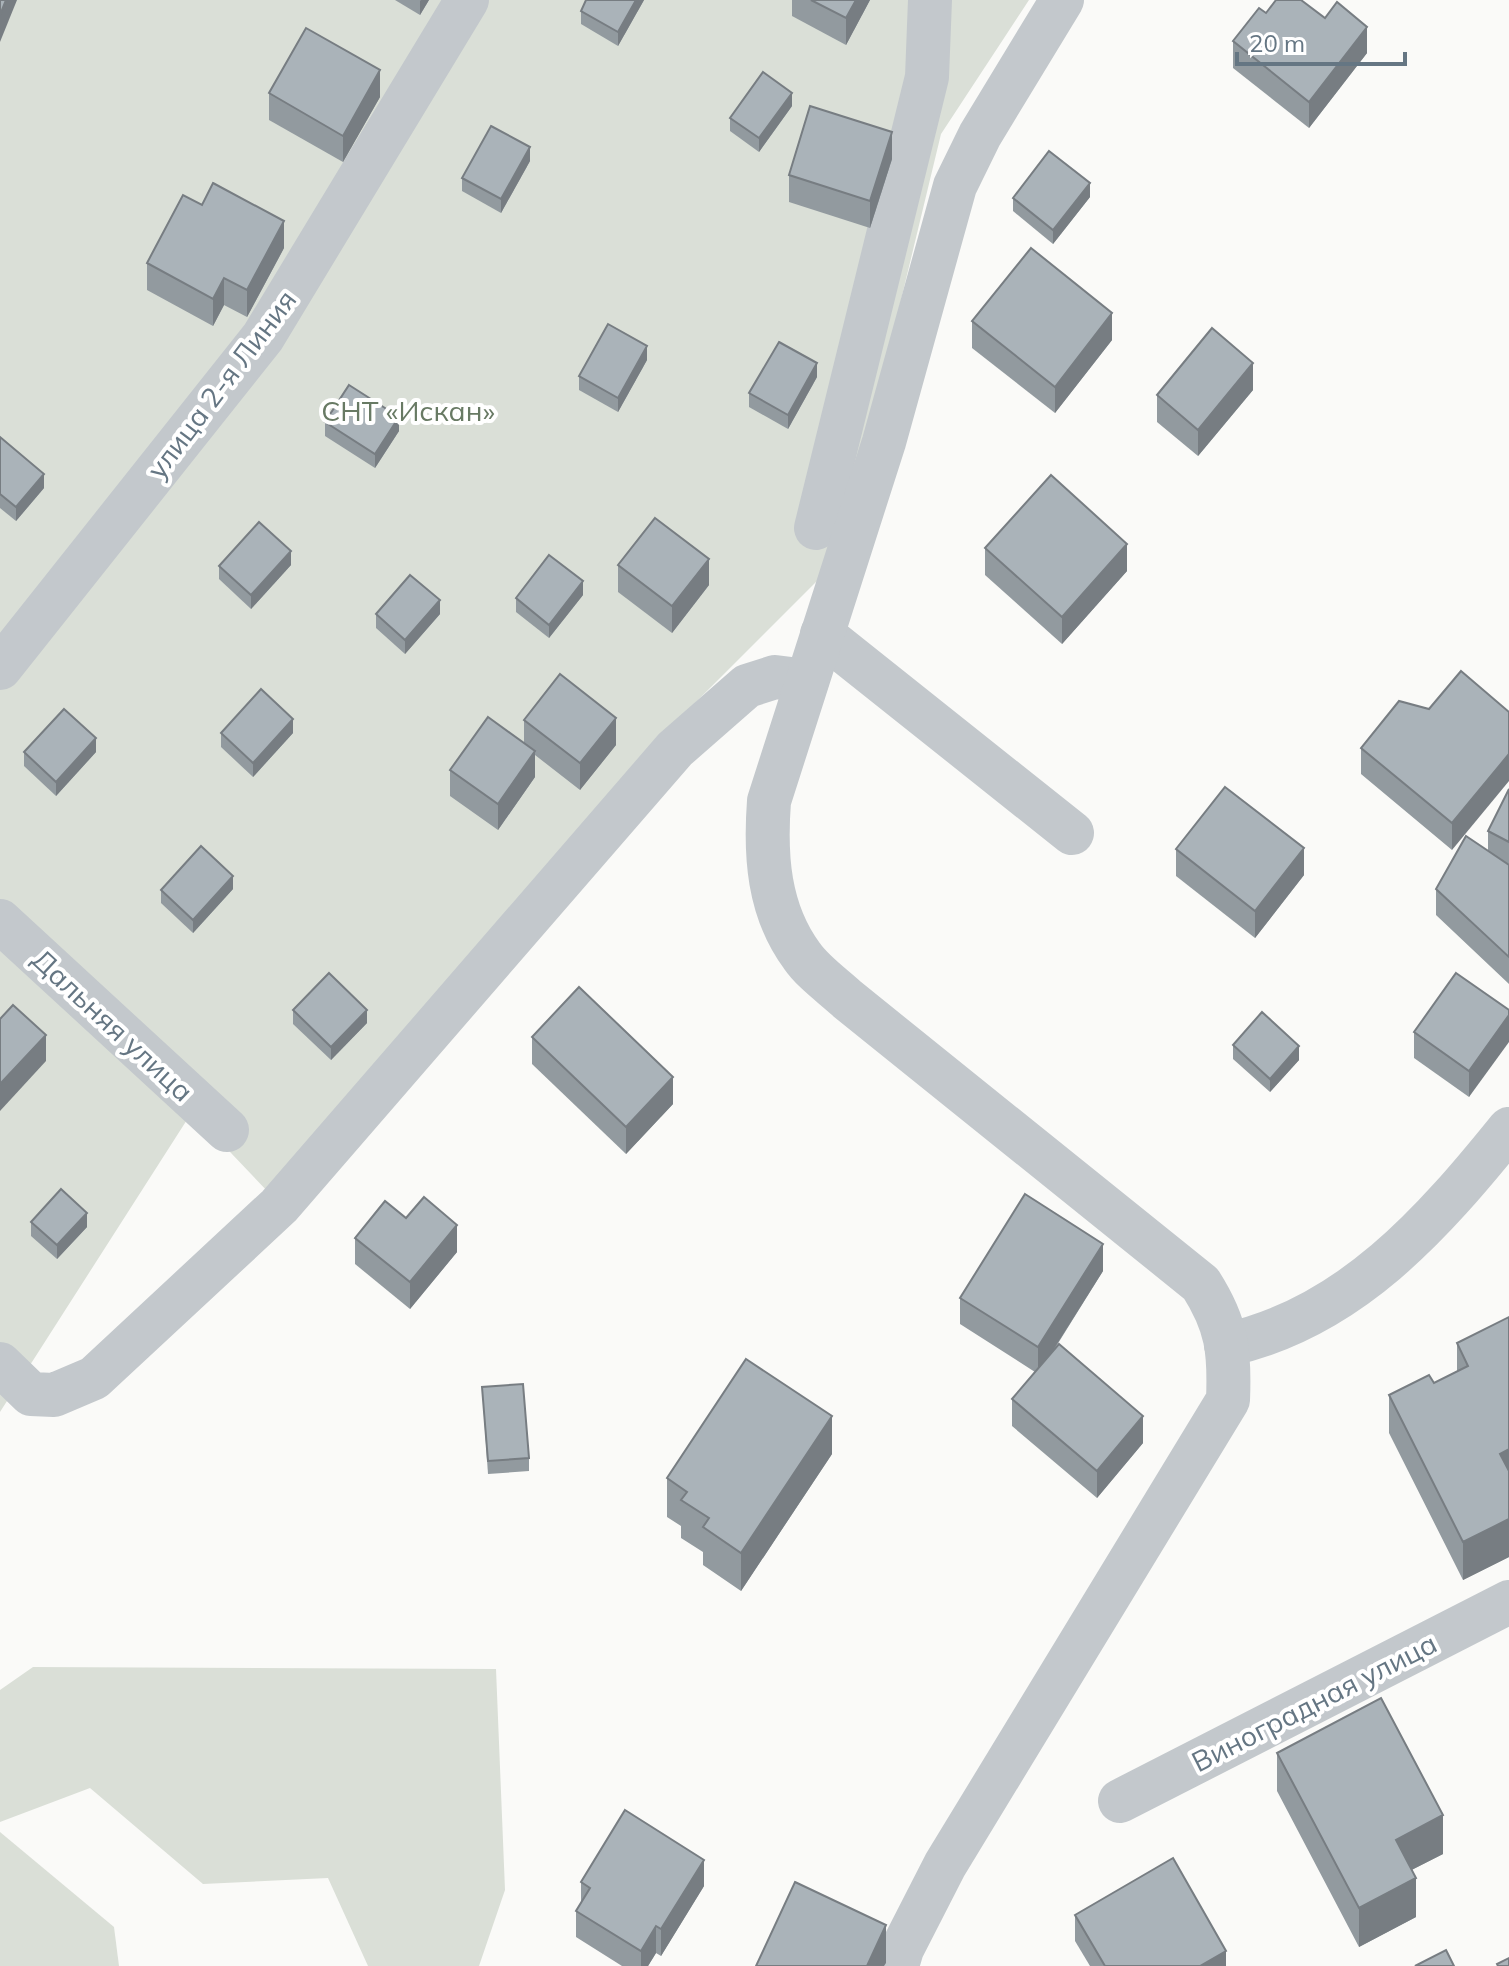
<svg xmlns="http://www.w3.org/2000/svg" width="1509" height="1966" font-family="Mulish,sans-serif">
	<style>
		.green { fill: #dadfd7 }
		.lines { fill: none; stroke-linecap: round; stroke-linejoin: round }
		.minor { stroke: #c3c8cc; stroke-width: 44 }
		.wall { fill: #929a9f }
		.shaded-wall { fill: #777d82 }
		.building { fill: #aab3b9; stroke: #777d82; stroke-width: 2 }
		.labels { text-anchor: middle; dominant-baseline: central; stroke-width: 8; stroke-linejoin: round; paint-order: stroke }
		.street-label { font-size: 28px; fill: #657683; stroke: #fff }
		.park-label { font-size: 28px; fill: #687a64; stroke: #fff }
	</style>
	<rect width="100%" height="100%" fill="#fafaf8"/>
	<g class="green">
		<path d="M0,0H1029L941,134L886,362L830,568L670,728L270,1194L192,1112L0,1412Z"/>
		<path d="M33,1667L496,1669L505,1890L479,1966H368L328,1878L203,1884L90,1788L0,1822V1690Z"/>
		<path d="M0,1832L114,1927L119,1966H0Z"/>
	</g>
	<g class="lines">
		<g class="minor">
			<path d="M816,528L927,77L930,0"/>
			<path d="M822,634L1072,833"/>
			<path d="M0,668L263,337L467,0"/>
			<path d="M0,921L227,1130"/>
			<path d="M1226,1345C1350,1318 1433,1223 1509,1129"/>
			<path d="M0,1364L31,1394L54,1395L94,1378L279,1206L675,749L747,686L775,677L807,681"/>
			<path d="M1120,1801L1509,1602"/>
			<path d="M897,1966L902,1949L945,1865L1228,1400C1230,1351 1227,1325 1201,1284L847,999C833,986 813,972 802,956C768,910 765,855 769,801L884,442L955,186L980,135L1062,0"/>
		</g>
	</g>
	<g class="wall">
		<path d="M395,0H429L420,15Z"/>
		<path d="M586,0H644L618,46L581,24V11Z"/>
		<path d="M792,0H870L846,45L792,16Z"/>
		<path d="M1266,13L1325,18L1367,53L1309,128L1233,68V41Z"/>
		<path d="M269,93L380,97L343,162L269,120Z"/>
		<path d="M792,106L759,152L730,131V118Z"/>
		<path d="M892,159L870,228L789,202V175Z"/>
		<path d="M530,161L501,213L462,191V178Z"/>
		<path d="M1090,197L1053,244L1013,211V198Z"/>
		<path d="M284,248L247,317L224,305L213,326L147,290V263Z"/>
		<path d="M972,321L1112,340L1055,413L972,348Z"/>
		<path d="M647,360L618,412L579,390V376Z"/>
		<path d="M817,377L788,429L749,407V393Z"/>
		<path d="M1253,390L1198,456L1157,422V395Z"/>
		<path d="M325,422L399,431L375,468L325,436Z"/>
		<path d="M0,437L44,488L16,521L0,508Z"/>
		<path d="M985,548L1127,571L1062,644L985,575Z"/>
		<path d="M291,565L251,609L219,579V566Z"/>
		<path d="M618,565L709,585L672,633L618,592Z"/>
		<path d="M583,595L549,638L516,612V598Z"/>
		<path d="M376,614H440L405,654L376,628Z"/>
		<path d="M1461,671L1452,850L1361,774V748L1429,709Z"/>
		<path d="M524,720L616,745L580,790L535,755V777L498,830L450,796V770L524,743Z"/>
		<path d="M221,733H293L253,777L221,747Z"/>
		<path d="M24,752H96L56,796L24,766Z"/>
		<path d="M1509,789V984L1436,915V889L1488,850V831Z"/>
		<path d="M1176,849L1304,875L1255,938L1176,876Z"/>
		<path d="M233,889L193,933L161,903V890Z"/>
		<path d="M293,1010L367,1023L331,1060L293,1024Z"/>
		<path d="M1509,1010L1469,1097L1414,1058V1032Z"/>
		<path d="M532,1037L673,1104L626,1154L532,1064Z"/>
		<path d="M1233,1045L1299,1060L1270,1092L1233,1059Z"/>
		<path d="M406,1218L457,1252L410,1309L355,1264V1238Z"/>
		<path d="M31,1222L87,1227L57,1259L31,1236Z"/>
		<path d="M1103,1271L1052,1353L1143,1443L1097,1498L1012,1426V1399L1035,1372L960,1324V1298Z"/>
		<path d="M1509,1317V1557L1463,1580L1389,1433V1395L1434,1383L1457,1371V1343Z"/>
		<path d="M482,1387L529,1458V1471L488,1474Z"/>
		<path d="M832,1454L741,1591L703,1565V1552L681,1538V1526L667,1517V1478Z"/>
		<path d="M1277,1753L1443,1854L1411,1870L1416,1917L1359,1947L1277,1791Z"/>
		<path d="M581,1882L704,1886L661,1956L656,1953L648,1966H622L576,1937V1911L581,1903Z"/>
		<path d="M1075,1915L1226,1966H1090L1075,1941Z"/>
	</g>
	<g class="shaded-wall">
		<path d="M6,0H17L0,42V15Z"/>
		<path d="M421,0H429L420,15V1Z"/>
		<path d="M636,0H644L618,46V32Z"/>
		<path d="M856,0H870L846,45V18Z"/>
		<path d="M1367,27V53L1309,128V102Z"/>
		<path d="M380,70V97L343,162V136Z"/>
		<path d="M792,93V106L759,152V138Z"/>
		<path d="M892,132V159L870,228V201Z"/>
		<path d="M530,147V161L501,213V199Z"/>
		<path d="M1090,183V197L1053,244V230Z"/>
		<path d="M284,221V248L247,317V290Z"/>
		<path d="M224,278V305L213,326V299Z"/>
		<path d="M1112,313V340L1055,413V387Z"/>
		<path d="M647,346V360L618,412V398Z"/>
		<path d="M817,363V377L788,429V415Z"/>
		<path d="M1253,363V390L1198,456V430Z"/>
		<path d="M399,417V431L375,468V454Z"/>
		<path d="M44,474V488L16,521V507Z"/>
		<path d="M1127,544V571L1062,644V617Z"/>
		<path d="M291,551V565L251,609V595Z"/>
		<path d="M709,559V585L672,633V606Z"/>
		<path d="M583,581V595L549,638V625Z"/>
		<path d="M440,600V614L405,654V640Z"/>
		<path d="M616,718V745L580,790V763Z"/>
		<path d="M293,719V733L253,777V763Z"/>
		<path d="M96,738V752L56,796V782Z"/>
		<path d="M535,751V777L498,830V804Z"/>
		<path d="M1509,754V781L1452,850V823Z"/>
		<path d="M1304,848V875L1255,938V911Z"/>
		<path d="M233,876V889L193,933V920Z"/>
		<path d="M367,1010V1023L331,1060V1047Z"/>
		<path d="M1509,1015V1042L1469,1097V1071Z"/>
		<path d="M46,1035V1061L0,1111V1084Z"/>
		<path d="M1299,1046V1060L1270,1092V1079Z"/>
		<path d="M673,1077V1104L626,1154V1127Z"/>
		<path d="M87,1213V1227L57,1259V1245Z"/>
		<path d="M457,1225V1252L410,1309V1282Z"/>
		<path d="M1103,1244V1271L1038,1374V1347Z"/>
		<path d="M832,1416V1454L741,1591V1553Z"/>
		<path d="M1143,1416V1443L1097,1498V1471Z"/>
		<path d="M1509,1449V1488L1500,1454Z"/>
		<path d="M1509,1519V1557L1463,1580V1542Z"/>
		<path d="M1443,1815V1854L1396,1878V1840Z"/>
		<path d="M704,1860V1886L661,1956V1929Z"/>
		<path d="M1416,1878V1917L1359,1947V1908Z"/>
		<path d="M886,1925V1963L884,1966H867Z"/>
		<path d="M656,1926V1953L648,1966H641V1951Z"/>
		<path d="M1226,1951V1966H1200Z"/>
	</g>
	<g class="building">
		<path d="M0,0H6L0,15Z"/>
		<path d="M586,0H636L618,32L581,11Z"/>
		<path d="M811,0H856L846,18Z"/>
		<path d="M1276,0H1301L1325,18L1337,2L1367,27L1309,102L1233,41L1259,8L1266,13Z"/>
		<path d="M306,28L380,70L343,136L269,93Z"/>
		<path d="M763,72L792,93L759,138L730,118Z"/>
		<path d="M810,106L892,132L870,201L789,175Z"/>
		<path d="M491,126L530,147L501,199L462,178Z"/>
		<path d="M1049,151L1090,183L1053,230L1013,198Z"/>
		<path d="M213,183L284,221L247,290L224,278L213,299L147,263L183,195L202,205Z"/>
		<path d="M1031,248L1112,313L1055,387L972,321Z"/>
		<path d="M608,324L647,346L618,398L579,376Z"/>
		<path d="M1212,328L1253,363L1198,430L1157,395Z"/>
		<path d="M779,342L817,363L788,415L749,393Z"/>
		<path d="M349,385L399,417L375,454L325,422Z"/>
		<path d="M0,437L44,474L16,507L0,494Z"/>
		<path d="M1051,475L1127,544L1062,617L985,548Z"/>
		<path d="M655,518L709,559L672,606L618,565Z"/>
		<path d="M259,522L291,551L251,595L219,566Z"/>
		<path d="M549,555L583,581L549,625L516,598Z"/>
		<path d="M410,575L440,600L405,640L376,614Z"/>
		<path d="M1461,671L1509,712V754L1452,823L1361,748L1399,701L1429,709Z"/>
		<path d="M560,674L616,718L580,763L524,720Z"/>
		<path d="M261,689L293,719L253,763L221,733Z"/>
		<path d="M64,709L96,738L56,782L24,752Z"/>
		<path d="M488,717L535,751L498,804L450,770Z"/>
		<path d="M1225,787L1304,848L1255,911L1176,849Z"/>
		<path d="M1509,789V842L1488,831Z"/>
		<path d="M1466,836L1509,865V957L1436,889Z"/>
		<path d="M201,846L233,876L193,920L161,890Z"/>
		<path d="M329,973L367,1010L331,1047L293,1010Z"/>
		<path d="M1456,973L1509,1010V1015L1469,1071L1414,1032Z"/>
		<path d="M579,987L673,1077L626,1127L532,1037Z"/>
		<path d="M13,1005L46,1035L0,1084V1019Z"/>
		<path d="M1262,1012L1299,1046L1270,1079L1233,1045Z"/>
		<path d="M61,1189L87,1213L57,1245L31,1222Z"/>
		<path d="M1025,1194L1103,1244L1038,1347L960,1298Z"/>
		<path d="M424,1197L457,1225L410,1282L355,1238L385,1201L406,1218Z"/>
		<path d="M1509,1317V1449L1500,1454L1509,1471V1519L1463,1542L1389,1395L1429,1375L1434,1383L1468,1366L1457,1343Z"/>
		<path d="M1059,1344L1143,1416L1097,1471L1012,1399Z"/>
		<path d="M746,1359L832,1416L741,1553L703,1527L709,1518L681,1500L687,1492L667,1478Z"/>
		<path d="M523,1384L529,1458L488,1461L482,1387Z"/>
		<path d="M1381,1698L1443,1815L1396,1840L1416,1878L1359,1908L1277,1753Z"/>
		<path d="M625,1810L704,1860L661,1929L656,1926L641,1951L576,1911L590,1888L581,1882Z"/>
		<path d="M1173,1858L1226,1951L1200,1966H1105L1075,1915Z"/>
		<path d="M795,1882L886,1925L867,1966H756Z"/>
		<path d="M1446,1950L1454,1966H1415Z"/>
		<path d="M1509,1958V1966H1498L1497,1964Z"/>
	</g>
	<g class="labels">
		<g class="street-label">
			<text transform="translate(221 384) rotate(-53)">улица 2-я Линия</text>
			<text transform="translate(113 1025) rotate(43)">Дальняя улица</text>
			<text transform="translate(1314 1702) rotate(-27)">Виноградная улица</text>
		</g>
		<g class="park-label">
			<text x="408" y="410">СНТ «Искан»</text>
		</g>
	</g>
	<path d="M1237 52v12h168v-12" fill="none" stroke="#657683" stroke-width="4"/>
	<text x="1249" y="52" font-size="24" fill="#657683" stroke="#ffffff" stroke-width="6" paint-order="stroke">20 m</text>
</svg>
